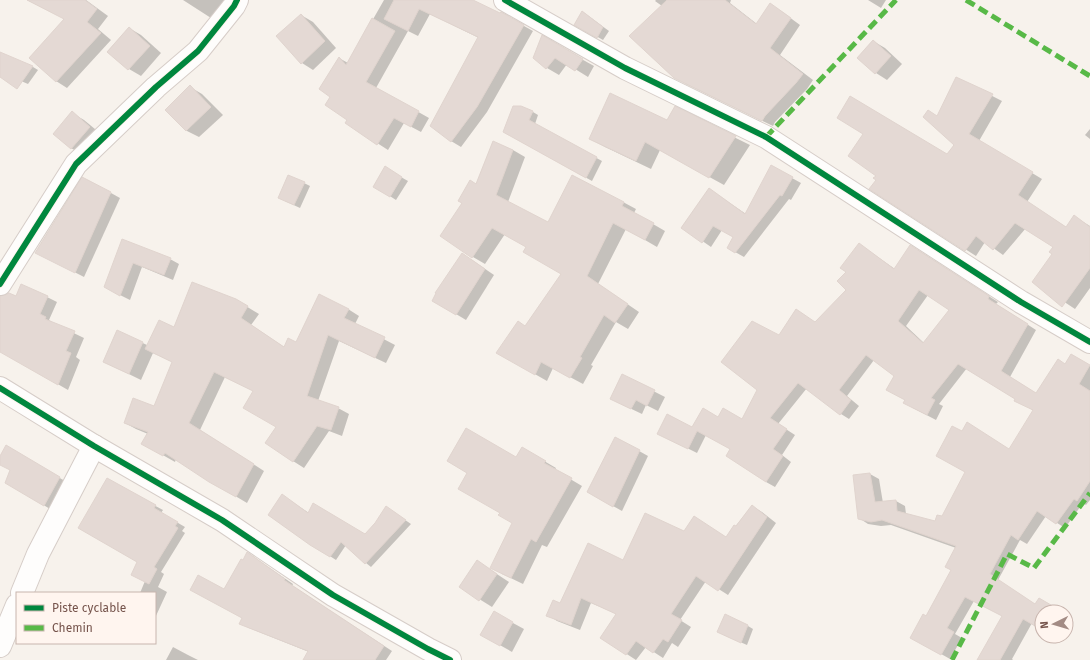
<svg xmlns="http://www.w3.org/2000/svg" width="1090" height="660" font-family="'Fira Sans',sans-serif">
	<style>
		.shadow { fill: #0003; fill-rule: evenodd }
		.building { fill: #e4d9d4; stroke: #e0d4ce; fill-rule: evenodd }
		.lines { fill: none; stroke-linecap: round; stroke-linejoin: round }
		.minor-casing { stroke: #d6cdc8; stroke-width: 24 }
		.minor { stroke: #fefdfc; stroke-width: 22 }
		.quiet { stroke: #58b947; stroke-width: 5; stroke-dasharray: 10 5; stroke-linecap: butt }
		.cycleway-casing { stroke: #fff5ef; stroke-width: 8 }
		.cycleway { stroke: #00873e; stroke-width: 6 }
	</style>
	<rect width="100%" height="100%" fill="#f7f2ec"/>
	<g class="shadow">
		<path d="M27,0H86L108,16L98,29L111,40L67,88L56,81L65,19Z"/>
		<path d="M183,0H227L219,16L214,13L211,18Z"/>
		<path d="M384,0H471L501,14V13L533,31L487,112L461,147L451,141L479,38L430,14L418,36L408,31L376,88L429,118L421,132L404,123L388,150L346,123L348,120L332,97L339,58L348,63Z"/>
		<path d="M656,0H731L730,3L757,24L781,11L800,25L780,55L813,80L807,89L775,122L773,126L686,84L662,6L655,1Z"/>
		<path d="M868,0H886L881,8Z"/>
		<path d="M583,12L609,31L603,40L575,24Z"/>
		<path d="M301,15L313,22L336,48L313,70L302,63Z"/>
		<path d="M129,28L141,35L161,53L141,76L129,69L108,51Z"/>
		<path d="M542,37L594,66L588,77L567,64L559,75L547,68Z"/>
		<path d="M873,41L885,48L902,64L887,80L876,73L858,58Z"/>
		<path d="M0,53L33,67L38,70L28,84L0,72Z"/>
		<path d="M957,78L1002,101L979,141L1042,179L1027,202L1067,228L1075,217L1090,226V288L1075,309L1034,282L1054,254V246L1026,228L1003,255L985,242L976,256L871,189L947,155L955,144L938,117Z"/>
		<path d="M190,87L202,94L223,115L199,137L187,131L166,110Z"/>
		<path d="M675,108L750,145L724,185L660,150L651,169L605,147L590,139L668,121Z"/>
		<path d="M533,112L538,115L535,124L602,161L592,181L504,132Z"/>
		<path d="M72,113L84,120L101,134L83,155L71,148Z"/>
		<path d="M1090,129V139L1085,135Z"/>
		<path d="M493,142L513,150L525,157L508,202L549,223L623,202L636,209L634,213L665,231L657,247L626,229L598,284L639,312L628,329L616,322L591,365L593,366L583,384L553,368L547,381L498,353L525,327L562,274L527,247L505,234L485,264L473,257L476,185Z"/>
		<path d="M772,167L801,183L791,200L789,199L744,257L728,248L734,237L722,230L711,247L682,227L709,189L746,214Z"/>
		<path d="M385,168L408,181L396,200L374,186Z"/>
		<path d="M304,183L310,186L300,208L285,201Z"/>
		<path d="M111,193L120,198L84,277L45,257Z"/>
		<path d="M122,240L170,259L179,264L173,280L142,267L130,300L114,292Z"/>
		<path d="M859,244L895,269L919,251L998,302L996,304L1036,330L1010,377L1037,394L1066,365L1072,355L1090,366V500L1086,505L1083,503L1065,528L1046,516L1027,544L1020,540L998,580L1036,605L1062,612H1042V628L1032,623L1012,659L1013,660H978L1003,616L974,601L955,634L962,638L950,659L911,637L926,617L952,571L956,548L891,525L881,526L868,524L859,518L854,476L870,474L879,479L883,503L896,501L905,506L906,514L936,522L942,517L966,472L962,432L1009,450L1034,411L1016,399L967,368L939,404L943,406L936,420L913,408L906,400L895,376L874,360L847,396L859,406L849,419L841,414L807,388L778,424L795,435L782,455L791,462L775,487L766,482L732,449L706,435L697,453L667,438L718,418L742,420L758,390L779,337L816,323L847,290L848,272ZM928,295L950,310L924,343L906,326Z"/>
		<path d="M472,260L494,275L466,320L456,314Z"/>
		<path d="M0,297L16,298L47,297L57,302L49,320L55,324L84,338L76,357L80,360L68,390L0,351Z"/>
		<path d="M236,300L259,314L251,325L284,347L297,343L348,309L359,316L355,324L395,345L386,363L339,341L318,401L338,408L349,414L342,436L329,431L304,468L293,461L277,427L254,391L225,377L200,430L264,471L247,503L210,481L176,459L175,462L154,450L148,434L136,429L125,423L155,408L173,362L153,353L141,380L104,362L117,331L147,345L175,329Z"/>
		<path d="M622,375L665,397L658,411L646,405L642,414L621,404Z"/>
		<path d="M616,438L648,456L622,511L588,492Z"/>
		<path d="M6,447L65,481L50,509L6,482L11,470L0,464V458Z"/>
		<path d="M522,448L556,468L555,470L582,486L547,547L542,545L523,584L502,574L513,523L517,458Z"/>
		<path d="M107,480L163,510L161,513L185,527L182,531L185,533L161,572L164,574L158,587L167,592L155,618V593H140L145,581Z"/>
		<path d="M288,499L309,513L365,536L392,511L411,524L371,567L366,563L346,545L336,560L311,544Z"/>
		<path d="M752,506L762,512L776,523L728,595L706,581L680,620L691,627L678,647L672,643L663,658L646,647L636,660L602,638L617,614L591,603L580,630L557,621L548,615L561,604L624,561L685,532L694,517L726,538Z"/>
		<path d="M248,553L293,584L292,586L392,651L386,660H304L309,652L249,628L241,623L244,618L224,590Z"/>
		<path d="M477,561L509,582L492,607L460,587Z"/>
		<path d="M513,623L524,629L512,652L482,635Z"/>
		<path d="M748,626L753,629L747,645L724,635Z"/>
		<path d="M173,647L188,655L198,660H166Z"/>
	</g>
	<g class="building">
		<path d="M27,0H85L97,9L87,22L101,33L56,82L29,58L64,19Z"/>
		<path d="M394,0H473L500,13L501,12L524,25L477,107L451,142L430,126L478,37L419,9L408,31L384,19Z"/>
		<path d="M667,0H725L756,24L770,3L791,18L770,48L803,74L796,83L765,116L762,121L674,78L629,36Z"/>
		<path d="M582,11L603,27L597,38L574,25Z"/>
		<path d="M301,14L325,41L301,64L276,36Z"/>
		<path d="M372,18L395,31L366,82L419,111L411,127L394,118L377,145L345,123L347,120L325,105L330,97L319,89L339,57L346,65Z"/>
		<path d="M129,27L150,46L128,70L107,52Z"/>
		<path d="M542,35L583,59L575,71L555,58L546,69L533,58Z"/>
		<path d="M873,40L891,56L875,74L857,58Z"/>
		<path d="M0,52L33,66L17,89L0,77Z"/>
		<path d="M956,77L993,94L969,134L1033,172L1018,195L1066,227L1074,215L1090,227V268L1062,307L1032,282L1052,254L1049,252L1053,247L1015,223L993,250L976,236L965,251L869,189L876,180L873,178L876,176L848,156L863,134L837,118L850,96L947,154L954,145L923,117L928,110L937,116Z"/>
		<path d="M190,85L211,107L186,131L165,110Z"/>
		<path d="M610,93L667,120L675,106L736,136L709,178L645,142L636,161L589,139Z"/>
		<path d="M513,106H521L533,111L529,120L597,157L586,178L503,132Z"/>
		<path d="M72,111L90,127L71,149L53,134Z"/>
		<path d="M493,141L513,150L496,195L548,222L572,175L624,202L622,206L654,223L645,240L613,223L587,276L628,304L615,323L604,315L580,357L582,358L570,378L541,362L535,375L496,353L518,321L525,326L561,274L523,252L526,247L492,228L472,258L440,236L462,203L458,201L470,180L476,184Z"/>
		<path d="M771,165L793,177L782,196L780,195L735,253L727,248L733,237L713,226L702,243L681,228L709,188L745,214Z"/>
		<path d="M385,166L402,177L390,197L373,187Z"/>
		<path d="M288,175L305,182L294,205L278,198Z"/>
		<path d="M82,177L111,192L75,273L35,253Z"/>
		<path d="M122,239L171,258L164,275L133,263L120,296L104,287Z"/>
		<path d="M859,243L894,269L910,245L989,296L988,299L1028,324L1001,371L1036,393L1058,359L1065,364L1071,354L1090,365L1079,384L1090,391V481L1077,501L1074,499L1056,524L1037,511L1018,540L1011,535L990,574L1035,604L1039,598L1063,612H1042V630L1023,619L1000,660H977L1002,616L965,597L947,628L954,632L941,655L910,638L923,614L926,616L951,570L945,567L956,546L882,520L871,522L858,519L853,475L870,473L875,502L896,500L897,511L935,521L937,515L942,516L965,472L936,456L952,426L962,431L967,422L1009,449L1033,410L1014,401L1015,399L958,364L931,398L935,400L927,415L903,403L905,400L886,390L894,376L866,355L839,390L851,400L840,415L798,383L770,418L787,429L773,449L783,456L766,482L726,456L730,449L697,431L688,449L657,434L667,414L692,427L703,408L718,417L723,408L742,419L757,390L721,362L752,321L779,335L796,309L815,322L846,290L837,281L846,272L840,268ZM919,290L949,310L923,343L898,321Z"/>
		<path d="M462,253L485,269L456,315L432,301L436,293H435Z"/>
		<path d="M192,282L236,299L248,306L241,318L284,347L288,338L296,342L319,294L349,309L344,318L385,337L375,358L328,335L307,396L339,407L331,430L317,426L293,462L265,443L276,427L243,408L253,391L214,372L189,423L254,464L236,497L209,482L165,453L163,456L141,444L148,432L124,423L133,398L154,406L172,362L145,349L159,320L174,327Z"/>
		<path d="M21,284L48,296L40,314L46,317L45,319L75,331L66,351L71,353L58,385L0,352V296L5,295L9,293L16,296Z"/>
		<path d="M117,330L143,342L129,374L103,362Z"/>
		<path d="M622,374L655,390L647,406L636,400L631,409L610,399Z"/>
		<path d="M466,428L516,457L522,447L546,461L544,463L572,478L536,542L531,539L511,578L490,568L512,523L498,515L500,513L458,489L467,473L447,461Z"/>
		<path d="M615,437L640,450L613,507L587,492Z"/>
		<path d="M6,445L60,477L44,506L5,483L10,470L0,465V456Z"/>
		<path d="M107,478L156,505L154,508L178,522L175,526L178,528L154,567L157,569L149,584L131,575L137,562L78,528Z"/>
		<path d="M282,494L308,513L313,503L365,534L375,523L386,506L406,520L365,564L341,542L330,557L310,545L268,515Z"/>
		<path d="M752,505L767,517L718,591L696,576L671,614L682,620L668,642L663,639L653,653L636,641L626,655L600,638L616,614L581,598L571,625L546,616L553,600L560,603L588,543L623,560L645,513L684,531L694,516L726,537L734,525L736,526Z"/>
		<path d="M247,552L285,579L284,580L384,646L375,660H303L308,651L239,624L242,618L190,590L198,575L224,589L241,559L243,560Z"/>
		<path d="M477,560L497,574L479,601L459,587Z"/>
		<path d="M494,611L513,622L500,646L480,635Z"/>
		<path d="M725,614L748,625L741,643L717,632Z"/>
	</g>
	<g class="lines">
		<g class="minor-casing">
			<g id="minor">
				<path d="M505,0L625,68L766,137L1021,302L1090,342"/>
				<path d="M0,284L76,164L156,87L198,51L234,6L237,0"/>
				<path d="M0,388L94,446L222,520L333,595L428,649L450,660"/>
				<path d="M22,593L38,554L94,446"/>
				<path d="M0,646L17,605"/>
			</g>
		</g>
		<use href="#minor" class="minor"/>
		<g class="quiet">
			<path d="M966,0L1090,76"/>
			<path d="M766,137L896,0"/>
			<path d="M952,660L1007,554L1034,568L1090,493"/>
		</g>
		<g class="cycleway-casing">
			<g id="cycleway">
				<path d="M505,0L625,68L766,137L1021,302L1090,342"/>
				<path d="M0,284L76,164L156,87L198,51L234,6L237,0"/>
				<path d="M0,388L94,446L222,520L333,595L428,649L450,660"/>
			</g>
		</g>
		<use href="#cycleway" class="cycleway"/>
	</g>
	<rect x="16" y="592" width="140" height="52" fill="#fff5ef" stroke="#c8b5ae"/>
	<rect x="24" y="605" width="20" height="6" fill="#00873e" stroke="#c8b5ae"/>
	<text x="52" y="612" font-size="12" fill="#76544c">Piste cyclable</text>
	<rect x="24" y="625" width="20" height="6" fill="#58b947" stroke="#c8b5ae"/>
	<text x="52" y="632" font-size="12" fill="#76544c">Chemin</text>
	<g transform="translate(1054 624) rotate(265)"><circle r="19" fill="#fff5ef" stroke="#c8b5ae"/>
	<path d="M0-3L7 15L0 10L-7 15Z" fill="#a38b84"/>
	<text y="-6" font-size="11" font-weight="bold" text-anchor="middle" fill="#76544c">N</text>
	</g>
</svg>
